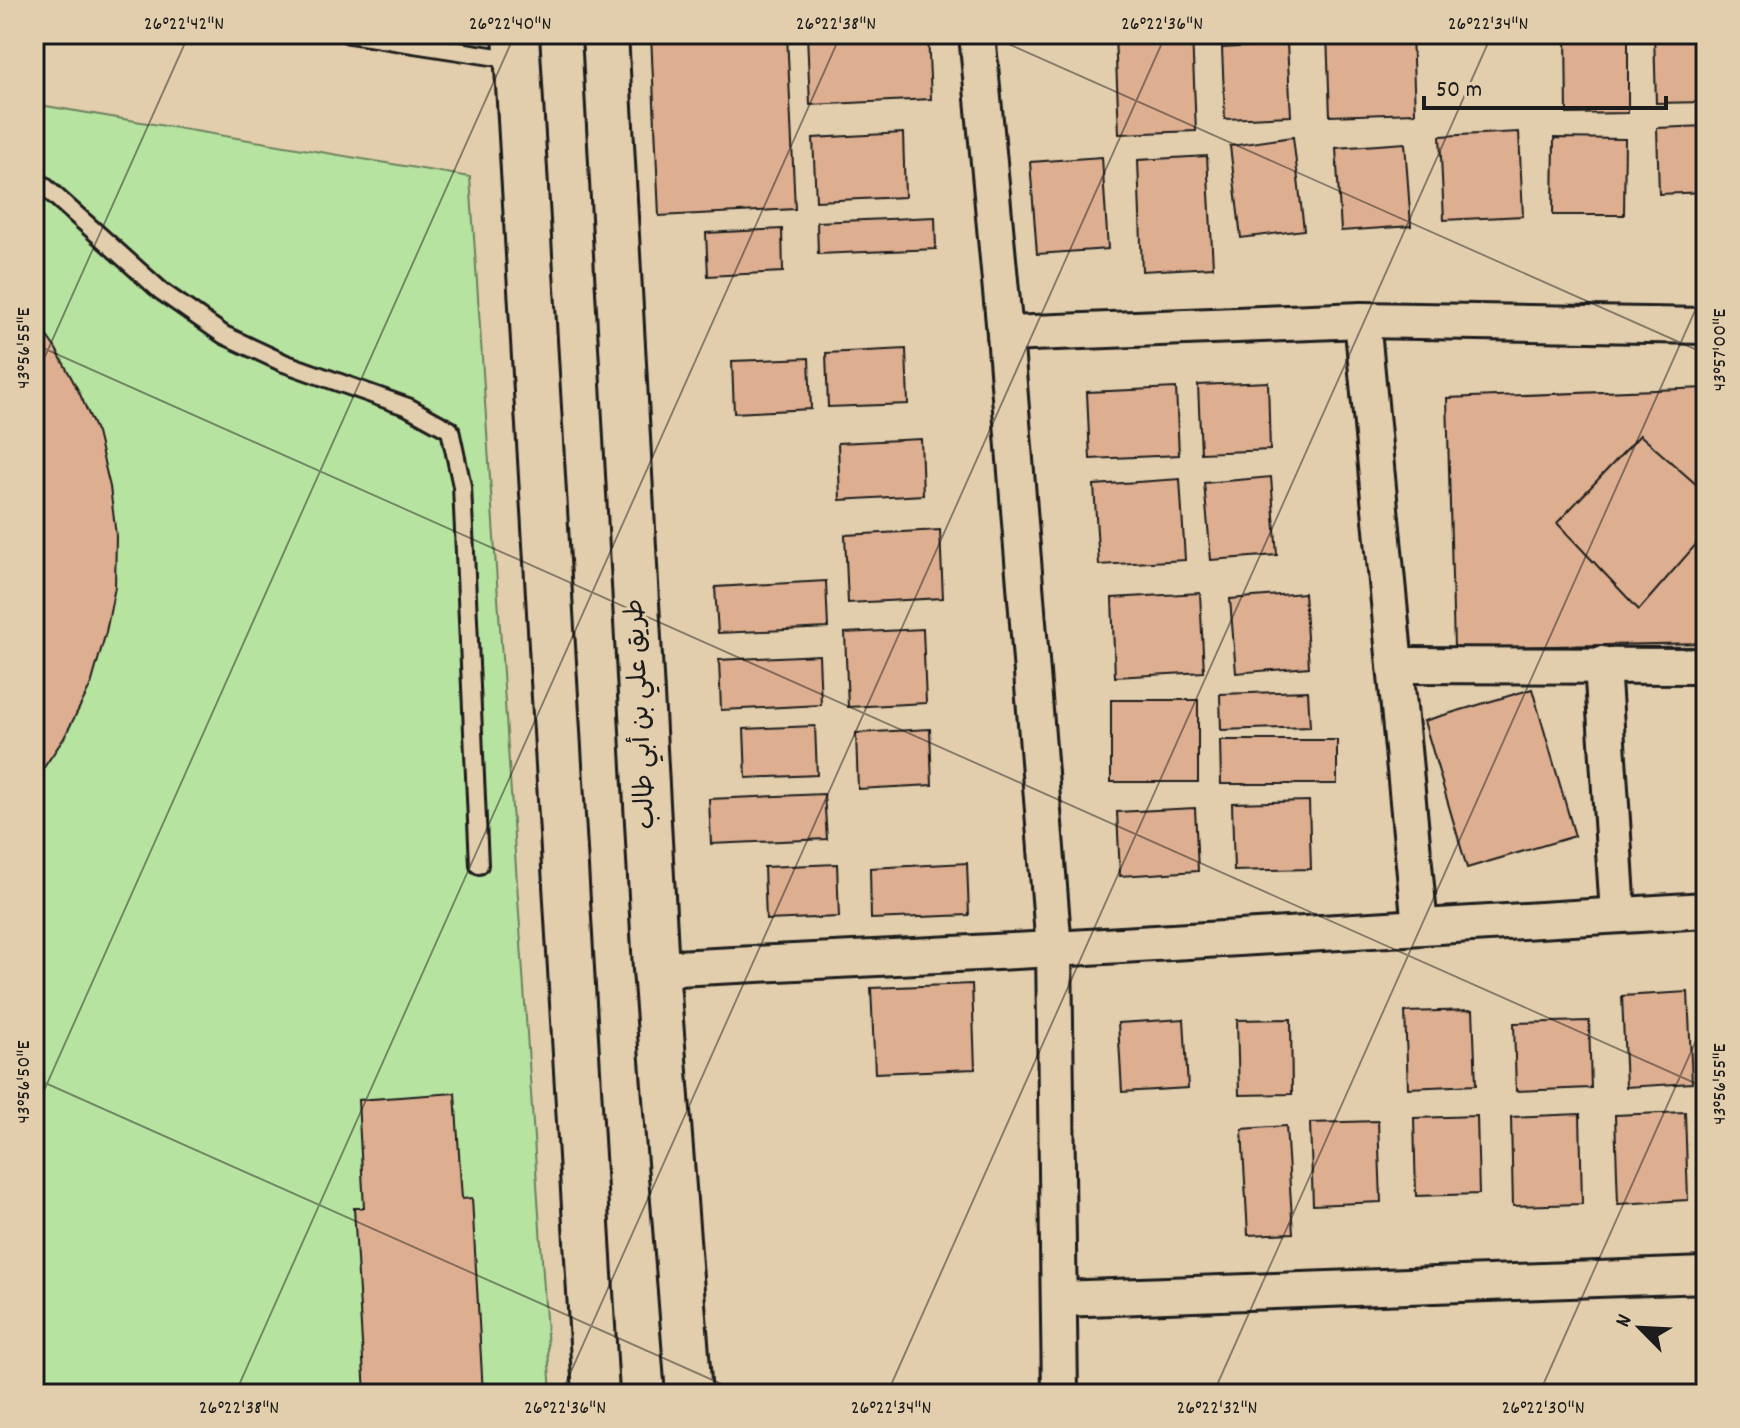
<svg xmlns="http://www.w3.org/2000/svg" width="1740" height="1428" font-family="Dekko,'Playpen Sans Arabic',sans-serif">
	<style>
		.green { fill: #b7e3a0; stroke: #6a805e; stroke-width: 2 }
		.building { fill: #ddaf90; stroke: #1c1c1c; stroke-width: 2 }
		.lines { fill: none; stroke-linecap: round; stroke-linejoin: round }
		.service-casing { stroke: #1c1c1c; stroke-width: 22 }
		.minor-casing { stroke: #1c1c1c; stroke-width: 40 }
		.secondary-casing { stroke: #1c1c1c; stroke-width: 50 }
		.service { stroke: #e2ceac; stroke-width: 16 }
		.minor { stroke: #e2ceac; stroke-width: 34 }
		.secondary { stroke: #e2ceac; stroke-width: 44 }
		.ticks { fill: none; stroke: #1c1c1c; stroke-width: 2; stroke-opacity: 0.45 }
		.labels { text-anchor: middle; dominant-baseline: central; stroke-width: 6; stroke-linejoin: round; paint-order: stroke }
		.street-label { font-size: 26px; fill: #1c1c1c; stroke: #e2ceac }
		.neatline { fill: none; stroke: #1c1c1c; stroke-width: 3 }
		.ticks-label { font-size: 20px; text-anchor: middle; fill: #1c1c1c }
	</style>
	<rect width="100%" height="100%" fill="#e2ceac"/>
	<filter id="ink" filterUnits="userSpaceOnUse"><feTurbulence type="fractalNoise" baseFrequency=".0125" numOctaves="2"/><feDisplacementMap in="SourceGraphic" scale="16" xChannelSelector="R" yChannelSelector="G"/><feConvolveMatrix kernelMatrix="1 2 1 2 8 2 1 2 1" color-interpolation-filters="sRGB"/></filter>
	<g filter="url(#ink)">
		<path class="green" d="M34,104L470,177L551,1394H34Z"/>
		<g class="building">
			<path d="M651,34H787L795,209L659,216Z"/>
			<path d="M807,34H928L931,99L810,105Z"/>
			<path d="M1115,34H1192L1196,131L1119,134Z"/>
			<path d="M1327,34H1412L1415,113L1330,116Z"/>
			<path d="M1566,34H1628V113L1567,114Z"/>
			<path d="M1654,34H1706V102L1656,103Z"/>
			<path d="M1287,44L1291,116L1225,119L1222,48Z"/>
			<path d="M1706,126V192L1659,194L1657,128Z"/>
			<path d="M1519,132L1523,216L1444,220L1440,136Z"/>
			<path d="M903,133L905,197L816,201L813,138Z"/>
			<path d="M1293,137L1304,230L1241,238L1230,146Z"/>
			<path d="M1554,138L1625,139L1624,215H1553Z"/>
			<path d="M1405,143L1411,226L1341,231L1336,148Z"/>
			<path d="M1207,156L1213,267L1142,271L1138,160Z"/>
			<path d="M1102,157L1108,249L1037,254L1030,162Z"/>
			<path d="M935,217L936,249L818,254L817,222Z"/>
			<path d="M782,229L783,272L708,276L706,233Z"/>
			<path d="M34,318L56,349L79,392L97,433L110,487L116,536L115,587L106,632L91,685L64,738L34,782Z"/>
			<path d="M906,349L908,404L828,407L826,353Z"/>
			<path d="M809,358L811,409L734,413L732,361Z"/>
			<path d="M1268,382L1270,450L1201,453L1198,385Z"/>
			<path d="M1176,388L1179,455L1090,459L1087,392Z"/>
			<path d="M1706,388V643L1454,648L1447,398Z"/>
			<path d="M1640,435L1706,493V533L1639,610L1557,523Z"/>
			<path d="M921,439L923,495L840,500L838,443Z"/>
			<path d="M1271,477L1277,555L1211,560L1204,483Z"/>
			<path d="M1180,479L1185,560L1099,565L1094,485Z"/>
			<path d="M940,530L943,598L848,603L845,535Z"/>
			<path d="M826,581L828,628L718,633L715,587Z"/>
			<path d="M1200,593L1204,672L1115,677L1112,598Z"/>
			<path d="M1304,593L1309,667L1236,673L1230,599Z"/>
			<path d="M923,629L926,703L848,707L845,633Z"/>
			<path d="M819,655L821,705L721,710L719,660Z"/>
			<path d="M1532,689L1575,836L1467,868L1424,721Z"/>
			<path d="M1308,691L1310,727L1221,730L1220,694Z"/>
			<rect x="1111" y="700" width="87" height="82"/>
			<path d="M815,726L817,775L746,778L744,729Z"/>
			<path d="M930,729L932,785L858,789L856,733Z"/>
			<path d="M1220,740H1337V784H1221Z"/>
			<path d="M824,794L827,839L711,844L709,799Z"/>
			<path d="M1309,801L1311,869L1234,871L1232,803Z"/>
			<path d="M1195,808L1198,871L1120,876L1117,812Z"/>
			<path d="M967,863L969,915L871,919L870,868Z"/>
			<path d="M837,864L839,917L766,920L764,867Z"/>
			<path d="M972,984L975,1069L875,1073L871,988Z"/>
			<path d="M1688,992L1692,1083L1626,1087L1622,996Z"/>
			<path d="M1473,1010L1476,1085L1408,1088L1405,1012Z"/>
			<path d="M1184,1019L1188,1088L1122,1092L1118,1023Z"/>
			<path d="M1291,1019L1292,1094L1239,1095L1237,1020Z"/>
			<path d="M1589,1021L1591,1088L1516,1091L1514,1023Z"/>
			<path d="M455,1093L462,1199L472,1198L483,1394H365L354,1208H364L358,1100Z"/>
			<path d="M1685,1112L1688,1200L1618,1204L1615,1115Z"/>
			<path d="M1580,1114L1582,1204L1513,1206L1511,1117Z"/>
			<path d="M1477,1116L1479,1194L1416,1196L1414,1118Z"/>
			<path d="M1378,1121L1381,1202L1313,1205L1310,1123Z"/>
			<path d="M1286,1126L1293,1233L1248,1235L1242,1129Z"/>
		</g>
		<g class="lines">
			<g class="service-casing">
				<g id="service">
					<path d="M349,34L517,60"/>
					<path d="M34,177L161,291L224,335L284,363L408,407L450,430L462,486L479,865"/>
				</g>
			</g>
			<g class="minor-casing">
				<g id="minor">
					<path d="M977,34L1005,334L1054,949L1060,1394"/>
					<path d="M1362,320L1420,927"/>
					<path d="M1005,334L1362,320L1706,326"/>
					<path d="M1602,664L1618,914"/>
					<path d="M1395,665L1706,666"/>
					<path d="M656,969L1054,949L1706,910"/>
					<path d="M1060,1299L1706,1275"/>
				</g>
			</g>
			<g class="secondary-casing">
				<g id="secondary">
					<path d="M516,34L596,1394"/>
					<path d="M605,34L656,969L689,1394"/>
				</g>
			</g>
			<use href="#service" class="service"/>
			<use href="#minor" class="minor"/>
			<use href="#secondary" class="secondary"/>
		</g>
	</g>
	<path class="ticks" d="M986,34L1706,354M34,344L1706,1088M34,381L189,34M34,1078L744,1394M34,1113L515,34M235,1394L841,34M561,1394L1166,34M887,1394L1492,34M1213,1394L1706,286M1539,1394L1706,1018"/>
	<g class="labels">
		<g class="street-label">
			<text transform="translate(642 714) rotate(-93)">طريق علي بن أبي طالب</text>
		</g>
	</g>
	<rect width="1740" height="1428" fill="none" stroke="#e2ceac" stroke-width="88"/>
	<g transform="translate(1640 1328) rotate(294)" stroke="#e2ceac" stroke-width="6" paint-order="stroke">
	<path d="M0-6L14 30L0 20L-14 30Z" fill="#1c1c1c"/>
	<text y="-12" font-size="22" font-weight="bold" text-anchor="middle" fill="#1c1c1c">N</text>
	</g>
	<path d="M1424 96v12h242v-12" fill="none" stroke="#1c1c1c" stroke-width="4"/>
	<text x="1436" y="96" font-size="24" fill="#1c1c1c" stroke="#e2ceac" stroke-width="6" paint-order="stroke">50 m</text>
	<rect x="44" y="44" width="1652" height="1340" class="neatline"/>
	<g class="ticks-label">
		<text x="184" y="29">26°22'42"N</text>
		<text x="510" y="29">26°22'40"N</text>
		<text x="836" y="29">26°22'38"N</text>
		<text x="1162" y="29">26°22'36"N</text>
		<text x="1488" y="29">26°22'34"N</text>
		<text transform="translate(22 348) rotate(-90)" y="7">43°56'55"E</text>
		<text transform="translate(1718 350) rotate(-90)" y="7">43°57'00"E</text>
		<text transform="translate(22 1082) rotate(-90)" y="7">43°56'50"E</text>
		<text transform="translate(1718 1084) rotate(-90)" y="7">43°56'55"E</text>
		<text x="239" y="1413">26°22'38"N</text>
		<text x="565" y="1413">26°22'36"N</text>
		<text x="891" y="1413">26°22'34"N</text>
		<text x="1217" y="1413">26°22'32"N</text>
		<text x="1543" y="1413">26°22'30"N</text>
	</g>
</svg>
